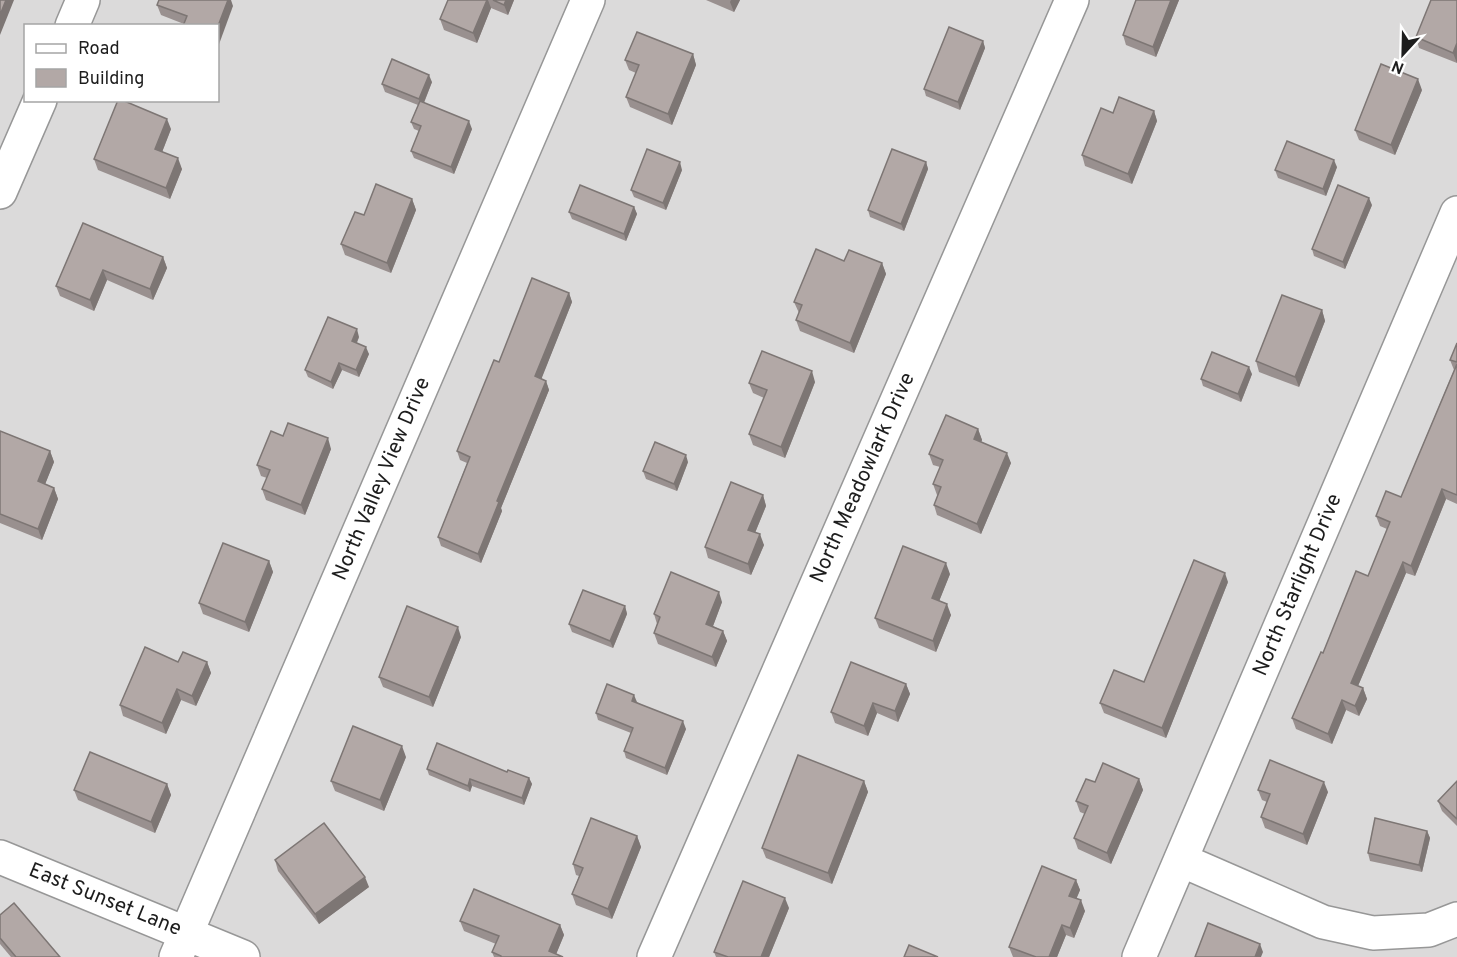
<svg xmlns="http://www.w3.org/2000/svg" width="1457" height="957" font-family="Overpass,sans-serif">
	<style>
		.residential { fill: #dbdada; fill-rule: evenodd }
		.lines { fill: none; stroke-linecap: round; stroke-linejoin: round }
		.minor-casing { stroke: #979797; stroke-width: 36 }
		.minor { stroke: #fff; stroke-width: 33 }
		.wall { fill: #99908f }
		.shaded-wall { fill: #7d7674 }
		.building { fill: #b2a8a6; stroke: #7d7674; stroke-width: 1.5 }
		.labels { text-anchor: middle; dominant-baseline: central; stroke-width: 4.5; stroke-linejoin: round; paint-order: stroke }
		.street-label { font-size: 21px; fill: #1d1d1d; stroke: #fff }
	</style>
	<rect width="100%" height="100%" fill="#ede6e3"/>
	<path class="residential" d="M0,0H1457V957H0ZM26,26H218V100H26Z"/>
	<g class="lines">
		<g class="minor-casing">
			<g id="minor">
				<path d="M72,26L83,0"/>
				<path d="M0,192L40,100"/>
				<path d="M0,857L243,957"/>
				<path d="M1181,860L1323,922L1373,933L1429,930L1457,919"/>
				<path d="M176,957L588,0"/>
				<path d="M654,957L1072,0"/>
				<path d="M1139,957L1457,213"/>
			</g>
		</g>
		<use href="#minor" class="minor"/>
	</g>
	<g class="wall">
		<path d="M448,0H514L508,15L491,8L477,43L444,30L440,19Z"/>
		<path d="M706,0H740L734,12Z"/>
		<path d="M1136,0H1179L1156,57L1126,45L1123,35Z"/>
		<path d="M1457,0V63L1419,48L1416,37Z"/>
		<path d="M157,5L233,6L184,24L161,15Z"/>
		<path d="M983,41L985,48L960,110L926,96L924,89Z"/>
		<path d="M693,54L696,65L672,125L630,107L626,97L636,73L629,70L625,60Z"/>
		<path d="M432,82L424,103L472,129L454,174L414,158L411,151L419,131L414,129L411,122L418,105L385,92L382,84Z"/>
		<path d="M1422,90L1395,155L1359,140L1355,130Z"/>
		<path d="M1154,111L1157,121L1132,184L1085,166L1082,155L1113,113Z"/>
		<path d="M171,129L162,152L182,169L170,199L98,170L94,159Z"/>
		<path d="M926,162L928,169L904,231L870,217L868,210Z"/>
		<path d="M1337,167L1326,196L1278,178L1275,170Z"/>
		<path d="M682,170L666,210L634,197L631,190Z"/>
		<path d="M412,199L416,210L391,273L345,255L341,244L364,215Z"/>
		<path d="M1372,205L1345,269L1314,256L1312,249Z"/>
		<path d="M634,207L637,214L626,241L572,219L569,212Z"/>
		<path d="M83,223L163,257L167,268L153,300L107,280L94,311L60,296L56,286Z"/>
		<path d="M844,261L882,263L886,274L854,353L800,331L796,320L799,313L794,302Z"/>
		<path d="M569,293L572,302L541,379L546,381L549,390L501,508L502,511L481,563L441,546L438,537L467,463L460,460L457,451L499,362Z"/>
		<path d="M1322,310L1325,321L1299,387L1259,372L1256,361Z"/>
		<path d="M359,337L357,343L369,354L359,377L342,370L333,389L308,377L305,370Z"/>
		<path d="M1457,343V504L1446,499L1415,576L1406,573L1358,686L1363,688L1367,699L1359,716L1346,710L1332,744L1296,729L1292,718L1323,653L1368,576L1387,529L1380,526L1376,516L1401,497L1454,370L1450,360Z"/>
		<path d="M1252,374L1241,402L1203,386L1201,379Z"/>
		<path d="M815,382L785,458L753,445L749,434L764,398L753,393L749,383Z"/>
		<path d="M978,429L982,440L981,442L1011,463L981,534L937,515L934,505L938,495H937L933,484L940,467L933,465L929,454Z"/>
		<path d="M0,431L50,451L54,462L45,484L54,488L58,499L42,540L0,523Z"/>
		<path d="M283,436L331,449L305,515L266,500L262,489L267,478L261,476L257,465Z"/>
		<path d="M688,462L677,491L646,479L643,471Z"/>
		<path d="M763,495L766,506L755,533L764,545L751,575L708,558L705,547Z"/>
		<path d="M269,561L273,572L249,632L203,614L199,603Z"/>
		<path d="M950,574L939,601L951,615L936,652L879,628L875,618Z"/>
		<path d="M1228,582L1166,738L1104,713L1100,703L1144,682Z"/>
		<path d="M722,602L713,626L723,631L727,641L716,667L658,644L654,633L657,624L654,614Z"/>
		<path d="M625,606L627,614L613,648L572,632L569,624Z"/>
		<path d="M461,637L433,707L383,687L379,677Z"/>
		<path d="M178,662H207L211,673L196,706L181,700L166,734L123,716L120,705Z"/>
		<path d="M906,684L910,694L898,722L877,713L868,736L835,723L831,712Z"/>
		<path d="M637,702L686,729L667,775L626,758L624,751L631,733L598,720L596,713Z"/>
		<path d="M406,757L384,811L335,791L331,781Z"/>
		<path d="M427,769L507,772L529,778L532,784L524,805L472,786L470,792L429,775Z"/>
		<path d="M1139,779L1143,790L1111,864L1078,849L1074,838L1085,814L1080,812L1076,801L1095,782Z"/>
		<path d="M864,781L868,792L832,884L766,858L762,848Z"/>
		<path d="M1457,781V826L1442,811L1438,801Z"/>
		<path d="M167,784L171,795L155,833L78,800L74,790Z"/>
		<path d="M1258,790L1328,792L1307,845L1265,828L1261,817L1267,802L1262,800Z"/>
		<path d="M1427,831L1430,838L1422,872L1370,861L1368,853Z"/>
		<path d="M637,836L641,847L612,919L576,905L572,894L579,876L576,875L573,864Z"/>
		<path d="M275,860L369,887L319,924L278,871Z"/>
		<path d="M1076,880L1080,890L1076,899L1085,911L1074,938L1066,935L1057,957H1013L1009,947Z"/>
		<path d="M789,908L769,957H716L714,952Z"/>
		<path d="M0,915L60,957H11L0,944Z"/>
		<path d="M460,921L560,925L564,935L556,954L563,957H494L492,952L496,944L464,931Z"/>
	</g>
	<g class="shaded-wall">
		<path d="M6,0H14L0,35V15Z"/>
		<path d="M228,0H231L233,6L218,47V26Z"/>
		<path d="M487,0H488L491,8L477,43L473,33Z"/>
		<path d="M506,0H514L508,15L504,5Z"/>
		<path d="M731,0H740L734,12L730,2Z"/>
		<path d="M1171,0H1179L1156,57L1153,47Z"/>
		<path d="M983,41L985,48L960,110L958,102Z"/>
		<path d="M1457,43V63L1453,53Z"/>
		<path d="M693,54L696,65L672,125L668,114Z"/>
		<path d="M429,75L432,82L422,107L419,99Z"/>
		<path d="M1418,79L1422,90L1395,155L1391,145Z"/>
		<path d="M1154,111L1157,121L1132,184L1128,174Z"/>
		<path d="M167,119L171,129L159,160L155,149Z"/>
		<path d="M469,121L472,129L454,174L451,167Z"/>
		<path d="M178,158L182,169L170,199L166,188Z"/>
		<path d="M1334,160L1337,167L1326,196L1323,189Z"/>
		<path d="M680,162L682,170L666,210L663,203Z"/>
		<path d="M926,162L928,169L904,231L901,224Z"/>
		<path d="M1369,198L1372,205L1345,269L1343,262Z"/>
		<path d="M412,199L416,210L391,273L387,263Z"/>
		<path d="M634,207L637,214L626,241L624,234Z"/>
		<path d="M163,257L167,268L153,300L150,289Z"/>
		<path d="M882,263L886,274L854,353L850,343Z"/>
		<path d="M103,270L107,280L94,311L90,300Z"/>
		<path d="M569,293L572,302L539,385L535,376Z"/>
		<path d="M1322,310L1325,321L1299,387L1295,377Z"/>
		<path d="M357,329L359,337L354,348L352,341Z"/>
		<path d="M366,347L369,354L359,377L356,370Z"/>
		<path d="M339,363L342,370L333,389L331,382Z"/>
		<path d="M1249,367L1252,374L1241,402L1238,394Z"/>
		<path d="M812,371L815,382L785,458L781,447Z"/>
		<path d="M546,381L549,390L501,508L502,511L481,563L478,554L497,501Z"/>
		<path d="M978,429L982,440L978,449L974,439Z"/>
		<path d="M328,438L331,449L305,515L301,505Z"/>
		<path d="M50,451L54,462L42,492L38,481Z"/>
		<path d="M1007,453L1011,463L981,534L977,524Z"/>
		<path d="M686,455L688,462L677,491L674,484Z"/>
		<path d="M54,488L58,499L42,540L38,529Z"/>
		<path d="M1442,489L1446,499L1415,576L1411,566Z"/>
		<path d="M763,495L766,506L752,540L748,530Z"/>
		<path d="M760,534L764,545L751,575L748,564Z"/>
		<path d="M269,561L273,572L249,632L245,622Z"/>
		<path d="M1403,562L1406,573L1355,693L1351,683Z"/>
		<path d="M946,563L950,574L936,609L932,598Z"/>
		<path d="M1225,573L1228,582L1166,738L1162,728Z"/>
		<path d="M719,592L722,602L710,634L706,624Z"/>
		<path d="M947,604L951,615L936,652L933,641Z"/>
		<path d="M625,606L627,614L613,648L610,641Z"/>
		<path d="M458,627L461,637L433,707L429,697Z"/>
		<path d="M723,631L727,641L716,667L712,657Z"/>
		<path d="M207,662L211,673L196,706L192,696Z"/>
		<path d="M906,684L910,694L898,722L895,711Z"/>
		<path d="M1363,688L1367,699L1359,716L1355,706Z"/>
		<path d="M177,689L181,700L166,734L162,723Z"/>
		<path d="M634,695L637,702L635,708L632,701Z"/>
		<path d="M1342,700L1346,710L1332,744L1328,734Z"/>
		<path d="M873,703L877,713L868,736L864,726Z"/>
		<path d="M683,721L686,729L667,775L665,768Z"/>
		<path d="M402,746L406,757L384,811L380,800Z"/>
		<path d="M529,778L532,784L524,805L522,798Z"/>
		<path d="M470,779L472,786L470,792L468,786Z"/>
		<path d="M1139,779L1143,790L1111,864L1107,853Z"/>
		<path d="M864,781L868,792L832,884L828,873Z"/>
		<path d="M1324,782L1328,792L1307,845L1303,834Z"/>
		<path d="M167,784L171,795L155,833L151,822Z"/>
		<path d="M1427,831L1430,838L1422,872L1419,865Z"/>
		<path d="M637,836L641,847L612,919L608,909Z"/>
		<path d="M365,877L369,887L319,924L315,914Z"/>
		<path d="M1076,880L1080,890L1073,907L1069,896Z"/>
		<path d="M785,898L789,908L769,957H761Z"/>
		<path d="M1081,900L1085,911L1074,938L1070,928Z"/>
		<path d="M560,925L564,935L555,957L549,951Z"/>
		<path d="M1062,925L1066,935L1057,957H1049Z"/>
		<path d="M1260,944L1263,952L1261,957H1255Z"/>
	</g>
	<g class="building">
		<path d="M0,0H6L0,15Z"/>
		<path d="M159,0H228L218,26H183L187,16L157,5Z"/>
		<path d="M448,0H487L473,33L440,19Z"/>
		<path d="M493,0H506L504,5Z"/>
		<path d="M1136,0H1171L1153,47L1123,35Z"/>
		<path d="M1431,0H1457V43L1453,53L1416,37Z"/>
		<path d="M949,27L983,41L958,102L924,89Z"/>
		<path d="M637,32L693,54L668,114L626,97L639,65L625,60Z"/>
		<path d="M392,59L429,75L419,99L382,84Z"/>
		<path d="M1381,64L1418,79L1391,145L1355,130Z"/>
		<path d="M1119,97L1154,111L1128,174L1082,155L1101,108L1113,113Z"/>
		<path d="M118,100H122L167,119L155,149L178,158L166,188L94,159Z"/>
		<path d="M420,101L469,121L451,167L411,151L421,126L411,122Z"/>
		<path d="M1287,141L1334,160L1323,189L1275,170Z"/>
		<path d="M647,149L680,162L663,203L631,190Z"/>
		<path d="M892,149L926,162L901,224L868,210Z"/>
		<path d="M376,184L412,199L387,263L341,244L355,212L364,215Z"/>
		<path d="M580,185L634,207L624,234L569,212Z"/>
		<path d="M1338,185L1369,198L1343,262L1312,249Z"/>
		<path d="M83,223L163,257L150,289L103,270L90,300L56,286Z"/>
		<path d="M816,249L844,261L849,250L882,263L850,343L796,320L802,305L794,302Z"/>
		<path d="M532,278L569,293L535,376L546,381L497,501L499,502L478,554L438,537L470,457L457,451L494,360L499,362Z"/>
		<path d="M1282,295L1322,310L1295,377L1256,361Z"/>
		<path d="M328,317L357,329L352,341L366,347L356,370L339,363L331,382L305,370Z"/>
		<path d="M1457,343V362L1450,360Z"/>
		<path d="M762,351L812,371L781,447L749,434L767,390L749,383Z"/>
		<path d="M1212,352L1249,367L1238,394L1201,379Z"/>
		<path d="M1457,364V495L1442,489L1411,566L1403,562L1351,683L1363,688L1355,706L1342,700L1328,734L1292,718L1321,652L1323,653L1356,571L1368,576L1390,522L1376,516L1386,491L1401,497Z"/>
		<path d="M946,415L978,429L974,439L1007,453L977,524L934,505L941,487L933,484L943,460L929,454Z"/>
		<path d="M288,423L328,438L301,505L262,489L270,470L257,465L271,431L283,436Z"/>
		<path d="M0,431L50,451L38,481L54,488L38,529L0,514Z"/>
		<path d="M655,442L686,455L674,484L643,471Z"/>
		<path d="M731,482L763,495L748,530L760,534L748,564L705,547Z"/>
		<path d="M223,543L269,561L245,622L199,603Z"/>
		<path d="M903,546L946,563L932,598L947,604L933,641L875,618Z"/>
		<path d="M1194,560L1225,573L1162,728L1100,703L1114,670L1144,682Z"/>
		<path d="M671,572L719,592L706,624L723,631L712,657L654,633L660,617L654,614Z"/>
		<path d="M583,590L625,606L610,641L569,624Z"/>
		<path d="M407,606L458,627L429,697L379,677Z"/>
		<path d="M145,647L178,662L183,652L207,662L192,696L177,689L162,723L120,705Z"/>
		<path d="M851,662L906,684L895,711L873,703L864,726L831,712Z"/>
		<path d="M607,684L634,695L632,701L683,721L665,768L624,751L633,728L596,713Z"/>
		<path d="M353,726L402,746L380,800L331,781Z"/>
		<path d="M437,743L507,772L508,770L529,778L522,798L470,779L468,786L427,769Z"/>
		<path d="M90,752L167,784L151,822L74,790Z"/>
		<path d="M798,755L864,781L828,873L762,848Z"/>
		<path d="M1270,760L1324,782L1303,834L1261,817L1270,794L1258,790Z"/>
		<path d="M1103,763L1139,779L1107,853L1074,838L1088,806L1076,801L1086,779L1095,782Z"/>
		<path d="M1457,781V819L1438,801Z"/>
		<path d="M591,818L637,836L608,909L572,894L583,868L573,864Z"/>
		<path d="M1375,818L1427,831L1419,865L1368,853Z"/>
		<path d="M324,823L365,877L315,914L275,860Z"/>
		<path d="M1042,866L1076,880L1069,896L1081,900L1070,928L1062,925L1049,957H1036L1009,947Z"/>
		<path d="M743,881L785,898L761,957H728L714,952Z"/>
		<path d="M474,889L560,925L549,951L563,957H501V956L492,952L499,936L460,921Z"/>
		<path d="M14,903L60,957H16L0,938V915Z"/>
		<path d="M1208,923L1260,944L1255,957H1195Z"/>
		<path d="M909,945L938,957H904Z"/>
	</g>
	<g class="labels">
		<g class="street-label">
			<text transform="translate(863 478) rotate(-66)">North Meadowlark Drive</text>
			<text transform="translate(382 479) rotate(-67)">North Valley View Drive</text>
			<text transform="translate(1298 585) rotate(-67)">North Starlight Drive</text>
			<text transform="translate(105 900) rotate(22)">East Sunset Lane</text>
		</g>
	</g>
	<rect x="24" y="24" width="195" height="78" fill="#ffffff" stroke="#a5a5a5" stroke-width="1.5"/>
	<rect x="36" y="44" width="30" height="9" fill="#ffffff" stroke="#a5a5a5" stroke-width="1.5"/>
	<text x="78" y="54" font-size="18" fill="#1d1d1d">Road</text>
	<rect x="36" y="69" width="30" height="18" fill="#b2a8a6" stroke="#a5a5a5" stroke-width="1.5"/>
	<text x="78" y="84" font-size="18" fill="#1d1d1d">Building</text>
	<g transform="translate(1403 54) rotate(202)" stroke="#ffffff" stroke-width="4.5" paint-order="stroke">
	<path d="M0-4.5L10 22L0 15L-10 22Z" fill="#1d1d1d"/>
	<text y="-9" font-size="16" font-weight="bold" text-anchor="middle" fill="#1d1d1d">N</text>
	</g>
</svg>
